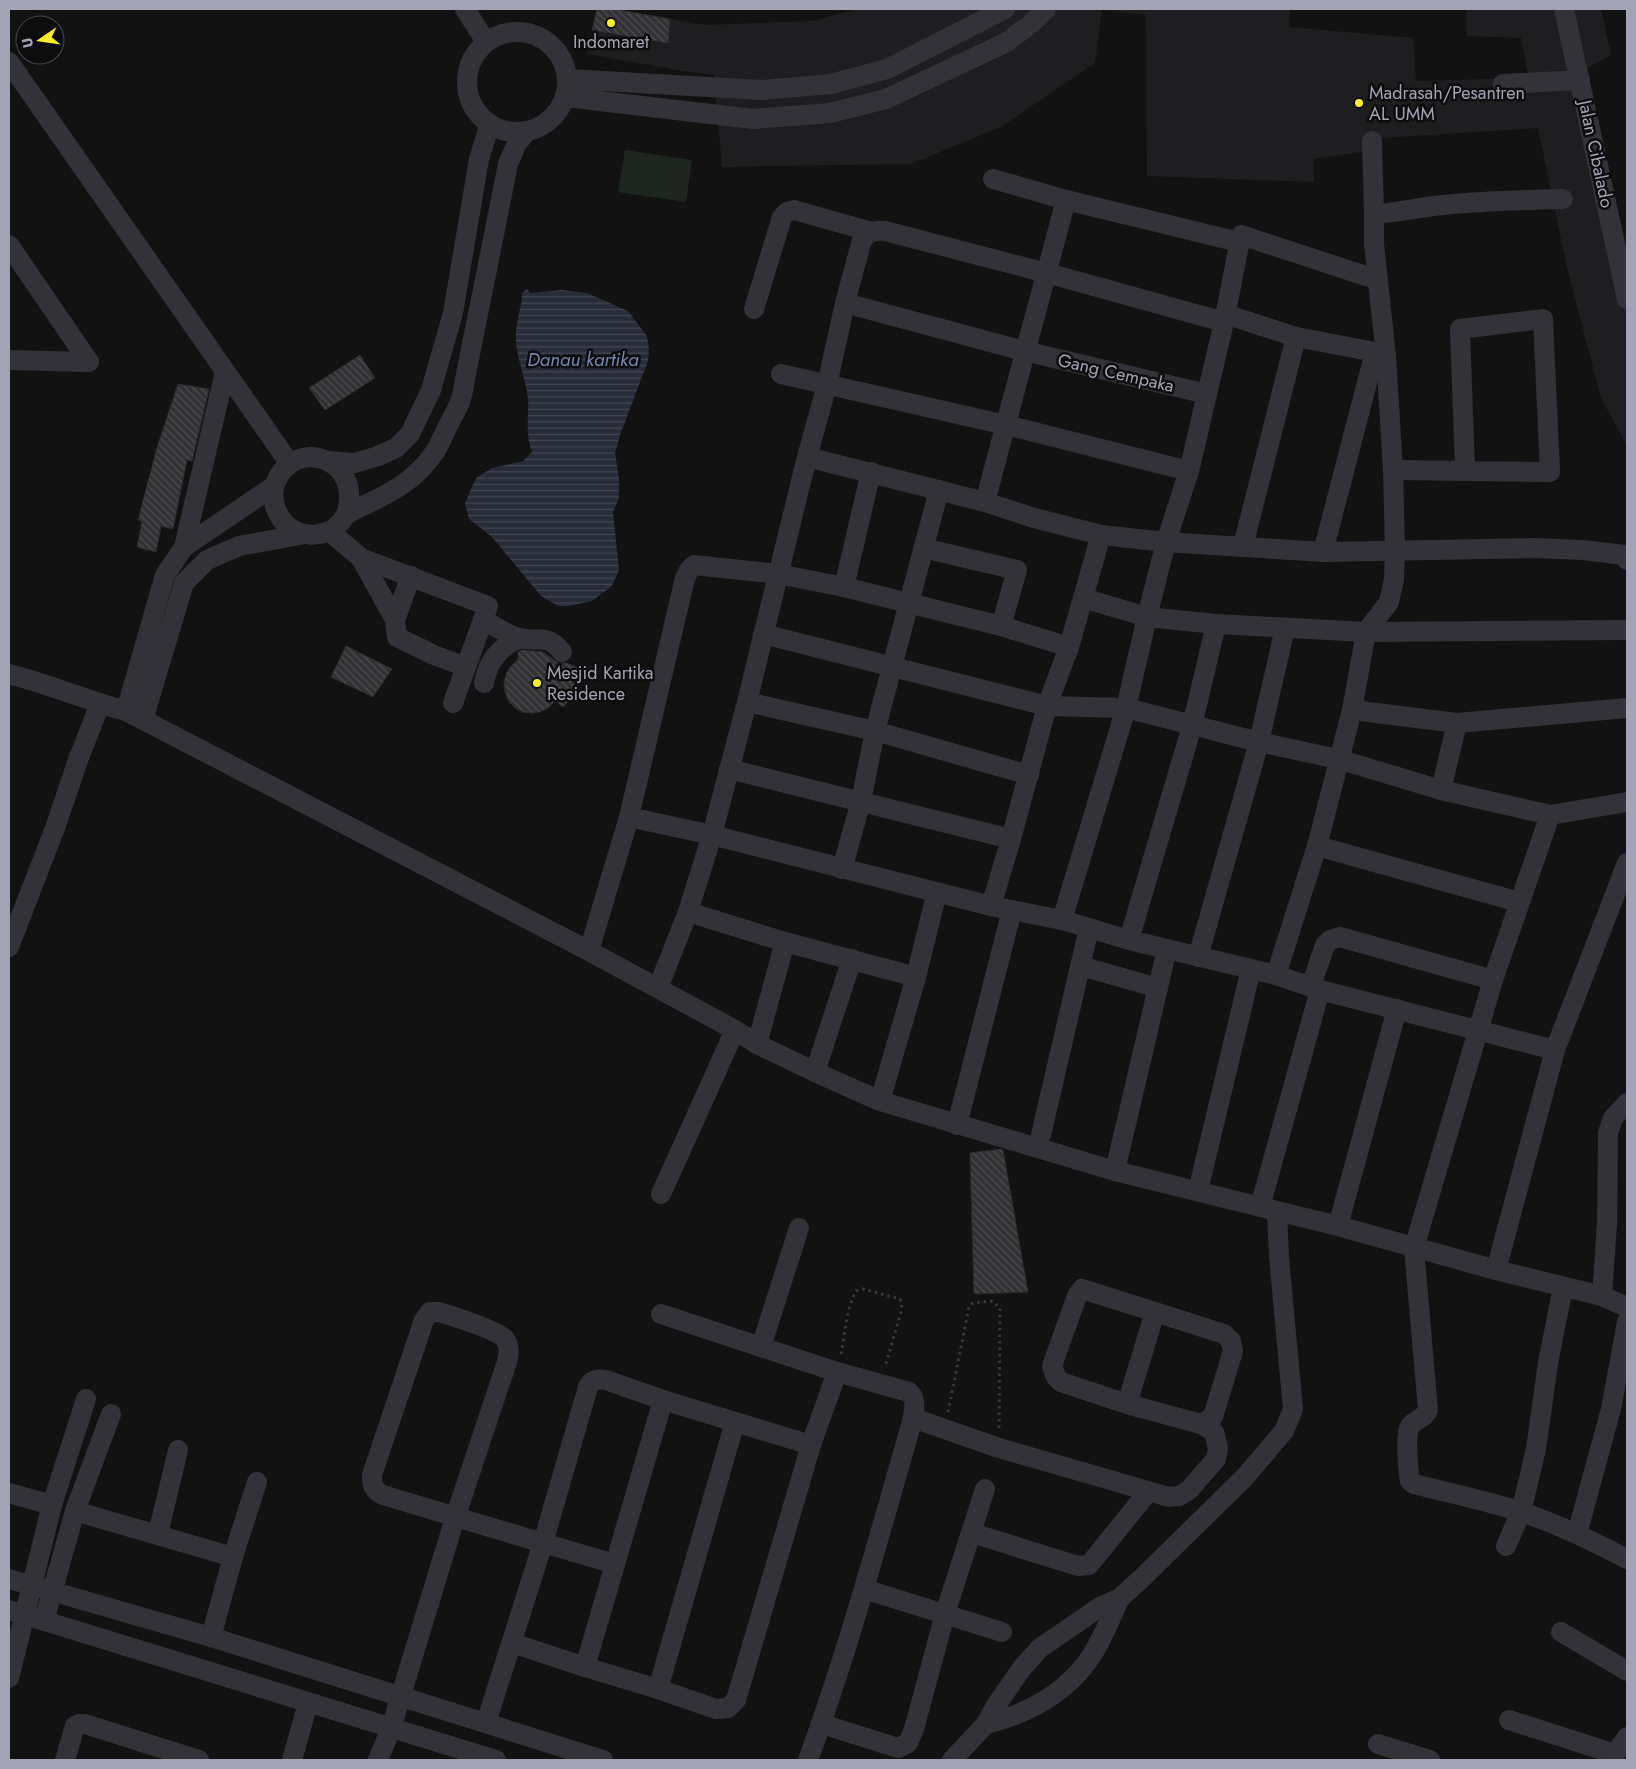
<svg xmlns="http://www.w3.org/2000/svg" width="1636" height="1769" font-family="Jost,sans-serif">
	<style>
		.built { fill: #1e1e20 }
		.pitch { fill: #1e2620 }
		.water { fill: url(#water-rules) }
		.building { fill: url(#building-back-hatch); stroke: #2d2b30 }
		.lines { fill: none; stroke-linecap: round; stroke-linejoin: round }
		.path { stroke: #383840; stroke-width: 3; stroke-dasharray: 2.5 4; stroke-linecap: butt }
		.minor { stroke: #333239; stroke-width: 20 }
		.poi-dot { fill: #fdf020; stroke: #0d0d0e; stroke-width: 2 }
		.labels { text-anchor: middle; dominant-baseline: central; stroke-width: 5; stroke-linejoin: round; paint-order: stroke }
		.poi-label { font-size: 18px; fill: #a2a3b5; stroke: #0d0d0e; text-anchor: start }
		.street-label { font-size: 18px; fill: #a2a3b5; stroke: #0d0d0e }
		.water-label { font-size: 19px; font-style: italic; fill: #7686b3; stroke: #0d0d0e }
	</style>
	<defs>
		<pattern id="water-rules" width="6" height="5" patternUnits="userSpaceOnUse" patternTransform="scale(1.25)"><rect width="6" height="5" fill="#272c38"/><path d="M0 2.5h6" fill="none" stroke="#434753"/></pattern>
		<pattern id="building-back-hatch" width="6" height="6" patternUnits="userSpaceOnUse" patternTransform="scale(1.25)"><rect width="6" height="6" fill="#323235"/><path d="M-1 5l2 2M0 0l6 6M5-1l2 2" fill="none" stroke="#4d4d50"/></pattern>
	</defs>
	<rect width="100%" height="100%" fill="#121213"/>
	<path class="built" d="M597,9H613L705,25L812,21L858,9H1290L1289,27L1413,38L1416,81L1529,78L1521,38L1467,36L1466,9H1601L1611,55L1586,69L1627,249V446L1601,398L1567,268L1538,128L1366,139L1368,151L1314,159V182L1147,176L1146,15L1102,10L1095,63L1001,127L911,164L722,167L714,75L682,71L587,54Z"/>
	<path class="pitch" d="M625,150L692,160L686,202L618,192Z"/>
	<path class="water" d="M527,289L530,293L562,290L587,293L628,311L647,336L649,349L648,361L620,435L615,453L619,479V498L613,512L619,570L612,586L592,601L569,606H558L541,596L492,537L469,519L465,503L476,478L492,468L523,461L532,452C525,435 529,417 528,399C526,377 514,353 516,331C517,318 522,306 522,293Z"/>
	<g class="building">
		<path d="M597,9H613L670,19L668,43L592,30Z"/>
		<path d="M360,355L375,378L325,410L309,388Z"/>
		<path d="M178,384L209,389L192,461L187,460L173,529L161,526L156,552L137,547L142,521L138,520L156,451Z"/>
		<path d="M346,646L392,669L373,697L331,677Z"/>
		<path d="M521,650L543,652L558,663H566L579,668L570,700L563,707L555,701L548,708L540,712L531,713L522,712L514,707L508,700L505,692L504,683L506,674L511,666L518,660V652Z"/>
		<path d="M1001,1149L1003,1150L1028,1292L974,1294L970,1153Z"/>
	</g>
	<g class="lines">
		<g class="path">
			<path d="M841,1354C845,1334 846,1310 856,1291L863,1289L900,1299L902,1304L901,1312L885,1367"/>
			<path d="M948,1412L969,1307L973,1303L992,1301L1000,1308L999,1430"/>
		</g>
		<g class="minor">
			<path d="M465,9L486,42"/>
			<path d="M1564,9L1627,299"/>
			<circle cx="517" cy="82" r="50"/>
			<path d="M9,62L290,464"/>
			<path d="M568,79L761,90L831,84L887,69L1005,9"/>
			<path d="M1503,84L1580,80"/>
			<path d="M566,97L753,119L830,113L886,99L1005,43L1031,24L1046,9"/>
			<path d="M1372,141L1374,214"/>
			<path d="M993,179L1066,200L1239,242"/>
			<path d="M9,245L89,362L9,360"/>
			<path d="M845,303L1024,351L1207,394"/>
			<path d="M754,309L782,217L787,212L794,210L872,232"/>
			<path d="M1225,314L1296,337L1375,352L1386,356"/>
			<path d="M781,374L1006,425L1189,471"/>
			<path d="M807,457L985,502L1034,518L1101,535L1166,542L1323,552L1534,548L1583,550L1624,555L1627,560"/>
			<path d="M328,461L355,463L378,456L396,448L410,434L431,390L453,313L479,159L490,124"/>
			<path d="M1393,470L1550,472L1543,319L1460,329L1465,470"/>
			<path d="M985,502L1066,200"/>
			<path d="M346,515C365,458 293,435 275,484C271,497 275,510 282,520C290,531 306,537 319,534C326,533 334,530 339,524C342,522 343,518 346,515C352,510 362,507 369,503C395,491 418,477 434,453C440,445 443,435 448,426C452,417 458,408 461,399C464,389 465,378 467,369C471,349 475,329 479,309C489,261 498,213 508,164L517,143L527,131"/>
			<path d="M329,531L361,558L395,620L397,637L434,655L466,667L488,606L361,558"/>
			<path d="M1243,546L1296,337"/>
			<path d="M184,547L225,372"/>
			<path d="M923,548L1017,570L1001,626"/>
			<path d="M1323,552L1375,352"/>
			<path d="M844,587L871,472"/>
			<path d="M1083,598L1147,617L1216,624L1366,632L1627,630"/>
			<path d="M395,620L411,576"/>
			<path d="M483,620C494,625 507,635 519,638C537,643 546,632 562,652"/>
			<path d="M763,634L1047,706L1126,708L1259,742L1338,759L1441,790L1550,815L1627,802"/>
			<path d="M9,674C48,684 86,700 126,711L589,951L735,1030L757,1044L815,1072L880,1101L1115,1171L1338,1226L1496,1270L1602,1296L1627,1307"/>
			<path d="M484,683C488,661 499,648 519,638"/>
			<path d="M747,702L875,731L1029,775"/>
			<path d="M453,703L466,667"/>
			<path d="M1352,710L1457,723L1627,708"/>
			<path d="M126,711L165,575L184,547L274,486"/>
			<path d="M143,720L184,583L207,560L239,546L305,534"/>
			<path d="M729,769L1011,839"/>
			<path d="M1441,790L1457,723"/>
			<path d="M1550,815L1493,980L1414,1248L1428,1410C1424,1419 1416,1419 1410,1426C1405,1435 1408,1464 1409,1475L1410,1481L1414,1484C1449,1493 1484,1500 1518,1511C1556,1523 1592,1541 1627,1559"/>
			<path d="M629,817L712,835L991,906L1062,920L1129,940L1276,975L1320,990L1555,1050"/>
			<path d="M1317,846L1519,902"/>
			<path d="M842,869L861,801L875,731L939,490"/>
			<path d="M991,906L1011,839L1047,706L1069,647L1101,535"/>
			<path d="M688,912L785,942L916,977"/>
			<path d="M1062,920L1126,708L1147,617L1166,542L1189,471L1224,322L1241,235L1378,280"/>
			<path d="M1129,940L1192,726L1216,624"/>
			<path d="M9,947L55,828L78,760L100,704"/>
			<path d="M589,951L629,817L685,578L689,570L694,565L778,574L844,587L1001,626L1069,647"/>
			<path d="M1198,957L1259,742L1285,628"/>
			<path d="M1081,966L1158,988"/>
			<path d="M1276,975L1317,846L1352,710L1366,632L1389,602L1394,580L1395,550L1393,470L1386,356L1374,244V214C1397,213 1420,207 1443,205C1483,201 1523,200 1563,199"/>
			<path d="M1311,986L1325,945L1330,940L1340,937L1493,980"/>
			<path d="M658,988L688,912L712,835L747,702L807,457L827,385L845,303L862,240C868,232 875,230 885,231L1047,273L1224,322"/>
			<path d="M757,1044L785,942"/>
			<path d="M815,1072L852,959"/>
			<path d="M880,1101L916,977L937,892"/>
			<path d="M957,1125L1012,910"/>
			<path d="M1041,1135L1089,928"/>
			<path d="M1115,1171L1167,949"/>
			<path d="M1198,1191L1251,969"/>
			<path d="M661,1194L735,1030"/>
			<path d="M1260,1207L1320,990"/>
			<path d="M1338,1226L1397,1009"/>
			<path d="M1496,1270L1555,1050L1627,863"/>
			<path d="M1602,1296L1607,1224L1608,1133L1613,1118L1627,1103"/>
			<path d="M661,1314L837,1372L909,1392C917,1399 914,1409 913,1418L999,1448L1169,1497L1179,1496L1189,1490L1216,1459L1218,1448L1214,1432L1201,1424L1213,1417L1233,1351L1231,1341L1224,1334L1155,1312"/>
			<path d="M761,1347L799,1228"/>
			<path d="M1127,1404L1155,1312L1082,1289L1077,1296L1052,1366L1056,1377L1061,1382L1127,1404L1201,1424"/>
			<path d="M9,1493L52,1505"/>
			<path d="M75,1511L233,1557"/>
			<path d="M972,1533L1078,1566L1089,1565L1148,1492"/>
			<path d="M158,1534L178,1450"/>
			<path d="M1577,1534L1611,1409L1627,1322"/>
			<path d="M1506,1546L1521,1512L1536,1449L1548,1363L1563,1287"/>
			<path d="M615,1564L543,1543L588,1387C592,1379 598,1379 606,1380L663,1400L811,1445"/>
			<path d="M9,1579L211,1637L603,1760"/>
			<path d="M864,1589L1002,1632"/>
			<path d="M9,1610L496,1760"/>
			<path d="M44,1621L75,1511L111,1414"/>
			<path d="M1561,1632L1627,1671"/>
			<path d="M211,1637L233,1557L257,1482"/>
			<path d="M512,1643L585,1667L658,1689L716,1709L728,1708L736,1700L811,1445L837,1372"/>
			<path d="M585,1667L663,1400"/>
			<path d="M9,1678L52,1505L86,1399"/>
			<path d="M658,1689L735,1422"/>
			<path d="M1509,1720L1615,1754"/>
			<path d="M822,1724L898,1748L908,1743L914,1729L945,1614L985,1489"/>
			<path d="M986,1724C1023,1715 1059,1697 1084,1666C1098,1650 1111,1617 1120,1598"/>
			<path d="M1378,1744L1430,1760"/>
			<path d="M65,1760L75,1726L79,1724H85L199,1760"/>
			<path d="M292,1760L308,1703"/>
			<path d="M378,1760L391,1728L455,1518L507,1362C509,1353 510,1346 505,1339C497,1330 452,1316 439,1312H430L424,1320L372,1475C372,1485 373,1490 383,1495L543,1543L486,1723"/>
			<path d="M808,1760C849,1648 880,1533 913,1418"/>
			<path d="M952,1760L986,1724L995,1707L1022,1668L1040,1648L1100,1607L1120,1598L1142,1578L1244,1478L1284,1431L1293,1409L1279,1257L1277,1212"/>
			<path d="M1611,1760L1627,1737"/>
		</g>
	</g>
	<g class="poi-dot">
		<circle cx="611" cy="23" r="5"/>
		<circle cx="1359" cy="103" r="5"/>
		<circle cx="537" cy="683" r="5"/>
	</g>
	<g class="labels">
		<g class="poi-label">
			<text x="611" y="42" text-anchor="middle">Indomaret</text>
			<text x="1369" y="93">Madrasah/Pesantren<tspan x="1369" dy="21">AL UMM</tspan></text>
			<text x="547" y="673">Mesjid Kartika<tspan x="547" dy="21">Residence</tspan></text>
		</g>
		<g class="street-label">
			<text transform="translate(1596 154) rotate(78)">Jalan Cibalado</text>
			<text transform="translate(1116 373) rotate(13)">Gang Cempaka</text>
		</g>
		<g class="water-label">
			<text x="583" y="359">Danau kartika</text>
		</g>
	</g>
	<rect width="1636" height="1769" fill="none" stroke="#a2a3b5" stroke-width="20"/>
	<g transform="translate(40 40) rotate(257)"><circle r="24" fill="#0d0d0e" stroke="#494951"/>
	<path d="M0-4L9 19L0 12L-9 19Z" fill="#fdf020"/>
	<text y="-8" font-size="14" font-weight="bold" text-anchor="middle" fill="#a2a3b5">U</text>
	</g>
</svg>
